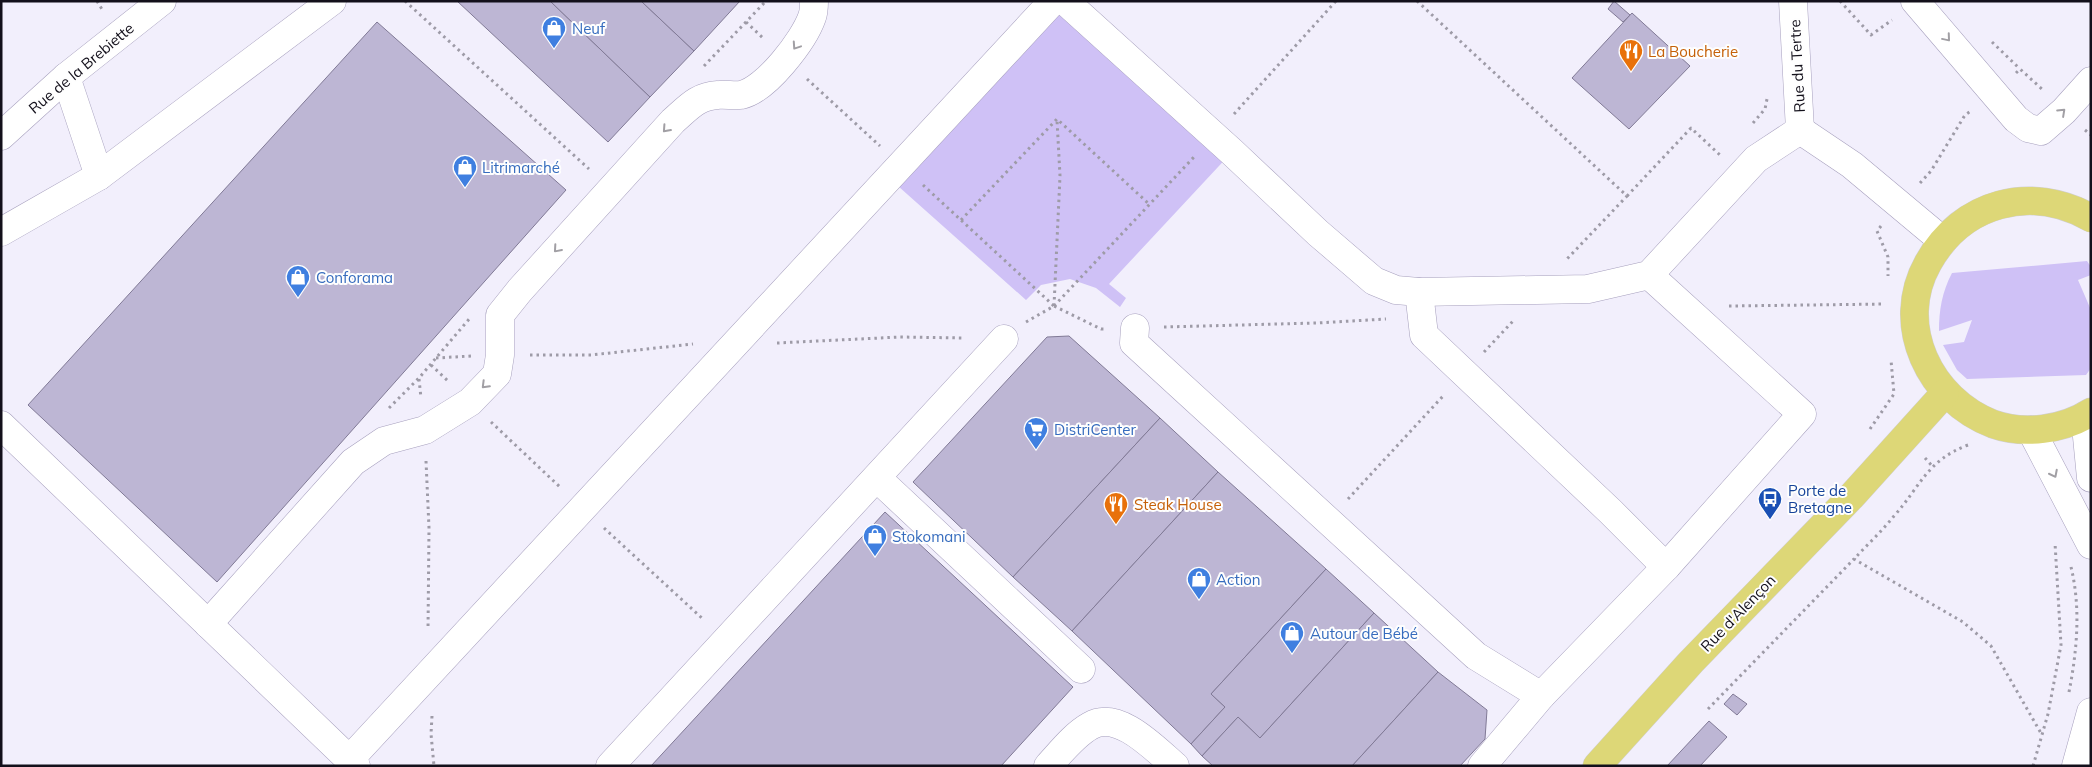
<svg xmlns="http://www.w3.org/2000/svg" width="2092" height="767" font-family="Mulish,sans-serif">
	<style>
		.green { fill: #cfc1f6 }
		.building { fill: #bdb6d4; stroke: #817a96 }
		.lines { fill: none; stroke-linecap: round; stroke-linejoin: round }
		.minor-casing { stroke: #a7a0be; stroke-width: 29 }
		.major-casing { stroke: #d0cfd1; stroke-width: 29 }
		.path { stroke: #9e9ba7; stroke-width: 3; stroke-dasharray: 2.5 4; stroke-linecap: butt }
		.minor { stroke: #fff; stroke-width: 28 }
		.major { stroke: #ddd777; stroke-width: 28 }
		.oneway { stroke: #a19fa4 }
		.labels { text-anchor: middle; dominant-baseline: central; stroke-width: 4; stroke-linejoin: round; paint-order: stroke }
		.shop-label { font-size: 15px; fill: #366cbe; stroke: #fefefe; text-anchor: start }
		.food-label { font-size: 15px; fill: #c56008; stroke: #fefefe; text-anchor: start }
		.street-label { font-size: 15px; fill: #13101b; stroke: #fefefe }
		.transit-label { font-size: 15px; fill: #164399; stroke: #fefefe; text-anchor: start }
	</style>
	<rect width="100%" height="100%" fill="#f2effc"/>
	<g class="green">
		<path d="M1053,1L1232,152L1109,284L1126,298L1120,307L1096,288L1070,279L1041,285L1026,300L889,178Z"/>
		<path d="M2087,261L2091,267V275L2078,280L2091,310V368L2086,375L1967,379L1957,370L1943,345L1964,342L1972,320L1939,331C1939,310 1942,292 1952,273Z"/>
	</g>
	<g class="building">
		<path d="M457,1H550L650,97L608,142Z"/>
		<path d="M550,1H641L694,51L650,97Z"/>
		<path d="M641,1H740L694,51Z"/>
		<path d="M1614,1L1630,15L1623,22L1608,9Z"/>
		<path d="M1632,13L1690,66L1629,129L1572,78Z"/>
		<path d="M377,22L566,190L217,582L28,405Z"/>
		<path d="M1069,336L1160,418L1013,577L913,482L1047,337Z"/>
		<path d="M1160,418L1218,472L1072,631L1013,577Z"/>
		<path d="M1218,472L1326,569L1211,694L1225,707L1191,744L1072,631Z"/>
		<path d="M885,512L1073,687L1001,766H651Z"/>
		<path d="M1326,569L1374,613L1260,738L1238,717L1202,756L1191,744L1225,707L1211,694Z"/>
		<path d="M1374,613L1438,672L1352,766H1213L1202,756L1238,717L1260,738Z"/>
		<path d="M1438,672L1487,710L1485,739L1460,766H1352Z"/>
		<path d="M1733,694L1747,704L1737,715L1724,704Z"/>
		<path d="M1709,721L1727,737L1700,766H1667Z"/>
	</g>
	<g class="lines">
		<g class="minor-casing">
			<g id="minor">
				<path d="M1065,1L1232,152L1318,233L1374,281L1396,290L1419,292L1588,289L1649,275L1756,159L1800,130"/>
				<path d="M1793,1L1800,130"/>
				<path d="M1915,1L2016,119L2028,128L2041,131L2064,111L2091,81"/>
				<path d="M66,77L99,176"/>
				<path d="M1800,130L1852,165L1943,241"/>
				<path d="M1,136L66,77L162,1"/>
				<path d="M1,232L99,176L332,1"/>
				<path d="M1419,292L1424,335L1611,512L1666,567"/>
				<path d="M1135,328L1134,343L1476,656L1541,696L1666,567L1802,414L1649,275"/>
				<path d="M2085,416L2091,478"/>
				<path d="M1,425L356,766"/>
				<path d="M2031,430L2091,545"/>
				<path d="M877,478L1081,669"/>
				<path d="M208,624L353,462L384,441L425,430L470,402L497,374L500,355V315L520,290L673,121C688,108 697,96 718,95C725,94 734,96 741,95C766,90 804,40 812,17C814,12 814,6 814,1"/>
				<path d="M349,760L1053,1"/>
				<path d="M610,766L1004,339"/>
				<path d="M1048,766C1061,752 1074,735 1090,726C1118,709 1155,749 1175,766"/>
				<path d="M1482,766L1541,696"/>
				<path d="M2076,766L2091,712"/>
			</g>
		</g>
		<g class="major-casing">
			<g id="major">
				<path d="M2091,218C2031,184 1962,202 1928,263C1893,325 1930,400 1993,424C2024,435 2063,430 2091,412"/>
				<path d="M1597,766L1691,662L1851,497L1945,393"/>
			</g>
		</g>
		<g class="path">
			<path d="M97,1L103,11"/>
			<path d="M405,1L589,169"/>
			<path d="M1417,1L1627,196L1567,259"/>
			<path d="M1840,1L1871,35L1892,20"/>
			<path d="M746,22L764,39"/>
			<path d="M1992,42L2020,69"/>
			<path d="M704,66L766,1"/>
			<path d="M2016,73L2020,69L2043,90"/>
			<path d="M807,79L880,146"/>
			<path d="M1234,114L1336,1"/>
			<path d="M1753,123L1765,109L1767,99"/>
			<path d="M2085,130L2091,135"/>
			<path d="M1920,183L1931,171L1965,115L1971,111"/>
			<path d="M923,185L1054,306"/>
			<path d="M1627,196L1691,128L1721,156"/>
			<path d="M961,220L1057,119L1149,204"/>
			<path d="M1881,226L1877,231L1888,257V276"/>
			<path d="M1054,306L1194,157"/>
			<path d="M1054,306L1060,176L1057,120"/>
			<path d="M1729,306L1885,304"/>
			<path d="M1026,322L1054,306L1101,329H1106"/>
			<path d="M1164,327L1316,323L1386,319"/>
			<path d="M777,343L900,337L963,338"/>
			<path d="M1484,352L1514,320"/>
			<path d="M530,355H591L693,344"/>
			<path d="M436,358L471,356"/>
			<path d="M431,365L448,381"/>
			<path d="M419,379L421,398"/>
			<path d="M389,408L419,378L470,318"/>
			<path d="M491,422L561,488"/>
			<path d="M1870,429L1894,394L1891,360"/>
			<path d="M1968,445C1927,460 1920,487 1894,516C1882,531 1867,545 1854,559L1963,622L1991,646L2042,735"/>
			<path d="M1925,458L1933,467"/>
			<path d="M426,461L429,528L428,630"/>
			<path d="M1348,499L1444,395"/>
			<path d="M604,528L704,620"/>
			<path d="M2069,692C2077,651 2081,608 2071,567"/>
			<path d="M1708,709L1854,559"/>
			<path d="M432,716L431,734L434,766"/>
			<path d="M2033,766L2048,714L2061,645L2055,543"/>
		</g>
		<use href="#minor" class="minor"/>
		<use href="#major" class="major"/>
	</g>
	<defs><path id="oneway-chevron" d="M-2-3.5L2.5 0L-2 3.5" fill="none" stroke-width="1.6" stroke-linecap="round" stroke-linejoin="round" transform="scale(1.25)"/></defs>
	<g class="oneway">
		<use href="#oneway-chevron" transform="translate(1947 38) rotate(50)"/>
		<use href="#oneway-chevron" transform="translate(796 46) rotate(124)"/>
		<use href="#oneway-chevron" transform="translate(2062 112) rotate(-43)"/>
		<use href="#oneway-chevron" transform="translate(666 129) rotate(132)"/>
		<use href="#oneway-chevron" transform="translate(557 249) rotate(131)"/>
		<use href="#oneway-chevron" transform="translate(485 385) rotate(135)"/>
		<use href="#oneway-chevron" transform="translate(2054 474) rotate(63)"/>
	</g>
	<defs>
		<g id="shop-pin" transform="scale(1.25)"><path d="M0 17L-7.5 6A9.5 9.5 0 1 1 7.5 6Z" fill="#3f7fe0" stroke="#fefefe"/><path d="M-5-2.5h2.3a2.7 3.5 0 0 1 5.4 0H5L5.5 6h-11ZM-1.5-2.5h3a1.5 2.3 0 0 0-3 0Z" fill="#fff"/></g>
		<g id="restaurant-pin" transform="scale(1.25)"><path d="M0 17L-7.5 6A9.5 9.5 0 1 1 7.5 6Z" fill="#e8710a" stroke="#fefefe"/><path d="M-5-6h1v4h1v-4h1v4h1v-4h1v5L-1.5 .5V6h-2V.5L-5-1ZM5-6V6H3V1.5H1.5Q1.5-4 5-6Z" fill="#fff"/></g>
		<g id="supermarket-pin" transform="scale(1.25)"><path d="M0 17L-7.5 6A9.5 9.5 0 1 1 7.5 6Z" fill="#3f7fe0" stroke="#fefefe"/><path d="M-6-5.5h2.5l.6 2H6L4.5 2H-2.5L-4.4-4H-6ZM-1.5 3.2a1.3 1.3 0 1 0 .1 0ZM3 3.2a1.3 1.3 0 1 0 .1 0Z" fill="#fff"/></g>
		<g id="bus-pin" transform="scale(1.25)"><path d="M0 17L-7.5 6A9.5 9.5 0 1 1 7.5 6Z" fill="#1a4fb4" stroke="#fefefe"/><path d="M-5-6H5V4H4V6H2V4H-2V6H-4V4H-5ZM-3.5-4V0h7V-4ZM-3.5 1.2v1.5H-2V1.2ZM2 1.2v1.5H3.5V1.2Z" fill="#fff"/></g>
	</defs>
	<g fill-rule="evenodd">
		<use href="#shop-pin" x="554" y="28"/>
		<use href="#restaurant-pin" x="1631" y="51"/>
		<use href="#shop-pin" x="465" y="167"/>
		<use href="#shop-pin" x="298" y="277"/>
		<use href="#supermarket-pin" x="1036" y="429"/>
		<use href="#bus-pin" x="1770" y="499"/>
		<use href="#restaurant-pin" x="1116" y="504"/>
		<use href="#shop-pin" x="875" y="536"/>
		<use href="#shop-pin" x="1199" y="579"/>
		<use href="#shop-pin" x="1292" y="633"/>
	</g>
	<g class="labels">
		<g class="shop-label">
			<text x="572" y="28">Neuf</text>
			<text x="482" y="167">Litrimarché</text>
			<text x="316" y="277">Conforama</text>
			<text x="1054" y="429">DistriCenter</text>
			<text x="892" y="536">Stokomani</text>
			<text x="1216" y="579">Action</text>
			<text x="1310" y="633">Autour de Bébé</text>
		</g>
		<g class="food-label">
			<text x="1648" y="51">La Boucherie</text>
			<text x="1134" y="504">Steak House</text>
		</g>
		<g class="street-label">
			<text transform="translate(1797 66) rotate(-93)">Rue du Tertre</text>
			<text transform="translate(81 68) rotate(-40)">Rue de la Brebiette</text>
			<text transform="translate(1738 613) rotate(-46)">Rue d'Alençon</text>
		</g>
		<g class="transit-label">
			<text x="1788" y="490">Porte de<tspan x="1788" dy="17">Bretagne</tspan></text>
		</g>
	</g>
	<rect width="2092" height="767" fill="none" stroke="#13101b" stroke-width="5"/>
</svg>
